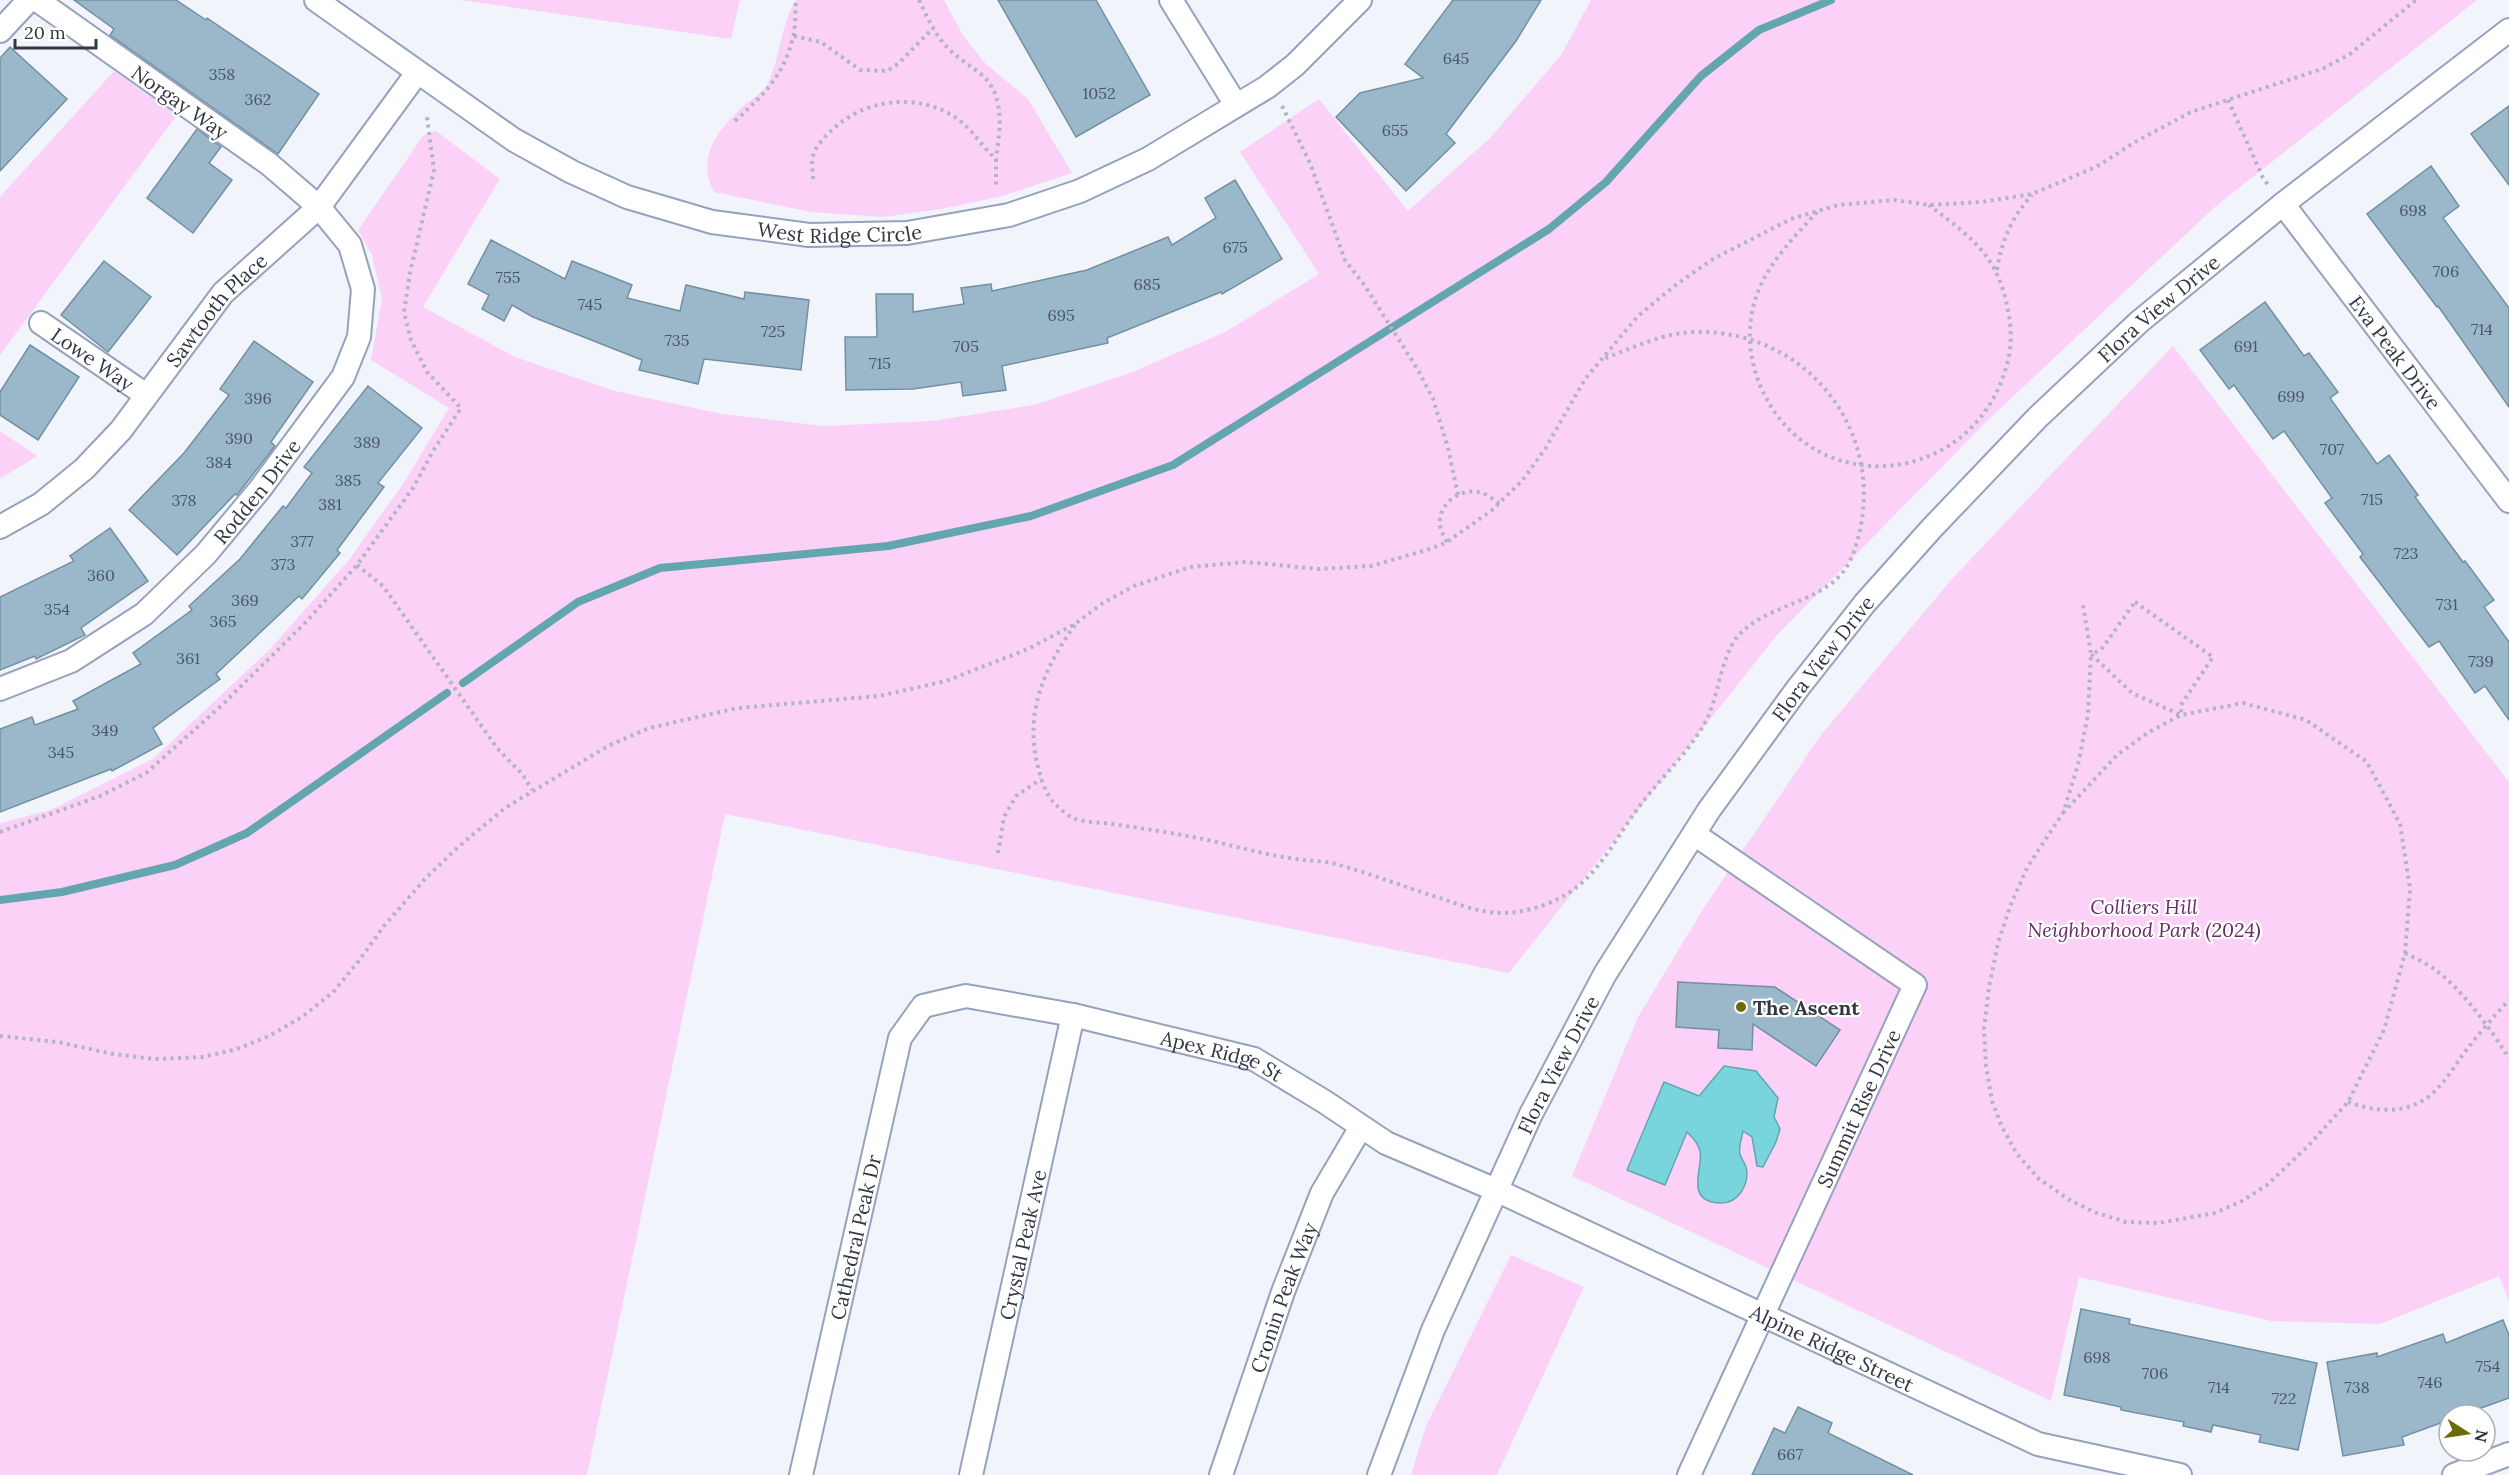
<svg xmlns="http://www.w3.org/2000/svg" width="2509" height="1475" font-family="Lora,serif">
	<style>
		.green { fill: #fbd1f8 }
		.water { fill: #79d5dd; stroke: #64a6af; stroke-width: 1.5 }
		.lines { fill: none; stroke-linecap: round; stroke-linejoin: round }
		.stream { stroke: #64a6af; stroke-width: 8 }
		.building { fill: #9ab8ca; stroke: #7290a1; stroke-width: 1.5 }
		.minor-casing { stroke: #96a2bd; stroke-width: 26 }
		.path { stroke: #b1b5bd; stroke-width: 4; stroke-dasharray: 3 4.5; stroke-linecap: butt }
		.minor { stroke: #fff; stroke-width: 22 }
		.poi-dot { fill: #6b6b09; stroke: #fff; stroke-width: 2 }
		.labels { text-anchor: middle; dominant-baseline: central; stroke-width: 4.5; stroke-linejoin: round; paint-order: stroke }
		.number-label { font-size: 16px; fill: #4c5765 }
		.street-label { font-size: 20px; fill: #323743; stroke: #fff }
		.park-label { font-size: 20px; font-style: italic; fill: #672b66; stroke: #fff }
		.poi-label { font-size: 20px; font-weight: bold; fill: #323743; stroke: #fff; text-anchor: start }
	</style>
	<rect width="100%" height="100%" fill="#f1f4fa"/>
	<g class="green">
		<path d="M461,0H740L731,39Z"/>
		<path d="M796,0H944L964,37L986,64L1028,99L1072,173L999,197L941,209L883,217L811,212L714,192C694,155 722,125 748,102C755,97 765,91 768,83C781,56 780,26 796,0Z"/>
		<path d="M1591,0H2477L2216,206L1987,421L1777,635L1509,973L725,814L587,1475H0V823L51,810L153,759L270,649L349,560L403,484L449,408L371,360L382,299L372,255L358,230L423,136L436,131L500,179L423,307L515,357L615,391L722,414L824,426L932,421L1034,405L1133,372L1227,331L1319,274L1240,152L1319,99L1408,211L1489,139L1561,55Z"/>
		<path d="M114,71L177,115L0,355V197Z"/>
		<path d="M2173,346L2509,782V1301L2499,1276L2380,1324L2271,1321L2079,1277L2051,1401L1572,1176L1638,1017L1705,906L1821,735L1951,580Z"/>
		<path d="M0,431L37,456L0,479Z"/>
		<path d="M1511,1255L1584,1287L1497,1475H1411L1426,1426Z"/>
	</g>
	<path class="water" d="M1724,1066L1756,1071L1778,1098L1774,1117L1780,1129L1776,1142L1763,1167L1757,1166L1752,1137L1743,1131C1742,1138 1738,1148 1740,1154C1741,1159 1745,1163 1746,1167C1750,1184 1738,1204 1720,1203C1683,1201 1704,1167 1700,1151C1698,1143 1693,1138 1687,1132L1665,1185L1627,1170L1664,1082L1699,1096Z"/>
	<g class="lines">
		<g class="stream">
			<path d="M463,683L578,602L660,568L888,546L1031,516L1173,465L1549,229L1606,182L1701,76L1759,30L1831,0"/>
			<path d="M0,900L62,892L175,865L247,833L447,693"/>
		</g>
	</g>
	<g class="building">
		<path d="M74,0H176L206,20L207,18L319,94L278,154L110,35L114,29Z"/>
		<path d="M998,0H1096L1150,95L1076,137Z"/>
		<path d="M1453,0H1541L1516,41L1446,134L1455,143L1406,191L1336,117L1360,93L1423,78L1405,64Z"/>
		<path d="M10,47L67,99L0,171V58Z"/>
		<path d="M2509,106V185L2471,134Z"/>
		<path d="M197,129L221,147L209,163L232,180L193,233L147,198Z"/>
		<path d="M2431,166L2459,206L2443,218L2509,308V407L2438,306L2437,307L2367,214Z"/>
		<path d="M1235,180L1282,259L1222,294L1221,292L1107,338L1108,343L1002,366L1006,390L963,396L961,382L913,389L846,390L845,337H877L876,294H913V312L964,304L961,288L991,284L992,291L1087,270L1168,237L1172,245L1216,218L1205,198Z"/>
		<path d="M491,240L565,279L572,261L632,285L627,298L680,311L686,285L744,299L745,292L809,300L801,370L704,359L698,384L639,370L642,360L533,317L512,305L504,321L482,309L489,295L468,284Z"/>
		<path d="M104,261L151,297L108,352L61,315Z"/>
		<path d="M2265,302L2304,356L2309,353L2338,392L2330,398L2377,464L2389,455L2418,495L2415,497L2463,562L2465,561L2494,600L2484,607L2509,642V720L2485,686L2475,693L2439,641L2429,647L2360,557L2363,554L2325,503L2332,498L2284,431L2273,439L2234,385L2229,389L2200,350Z"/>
		<path d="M254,341L313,382L271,442L275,446L237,495L235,494L177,555L129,510L184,453L229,395L220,389Z"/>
		<path d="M30,345L79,377L38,440L0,415V392Z"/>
		<path d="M368,386L422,428L378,483L384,487L337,550L340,553L302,599L299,596L216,674L220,679L153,728L162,744L112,771L111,769L0,812V729L32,717L35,725L78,709L73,701L141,664L133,653L192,610L189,606L240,559L283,506L286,508L312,473L304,467Z"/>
		<path d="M110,528L148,581L81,628L85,635L36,659L35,656L0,670V597L74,561L70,556Z"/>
		<path d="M1678,982L1775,987L1840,1030L1816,1066L1753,1024L1752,1050L1718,1048L1719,1030L1676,1027Z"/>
		<path d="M2081,1309L2130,1319L2129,1324L2317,1363L2298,1450L2259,1442L2261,1435L2213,1425L2211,1432L2183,1426L2184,1422L2121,1410V1407L2064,1395Z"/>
		<path d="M2503,1320L2509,1335V1398L2462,1415H2449V1420L2402,1437L2404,1445L2343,1456L2327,1362L2377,1353V1357L2443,1334L2446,1343Z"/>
		<path d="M1798,1407L1832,1423L1828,1433L1913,1475H1752L1774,1428L1785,1433Z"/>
	</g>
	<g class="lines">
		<g class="minor-casing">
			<g id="minor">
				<path id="s1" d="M316,0L514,140L572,172L627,197L712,222L809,235L907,233L1009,215L1080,191L1148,159L1267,87L1295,65L1360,0"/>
				<path d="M1171,0L1236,105"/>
				<path d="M0,31L29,0"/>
				<path id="s2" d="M2283,204L2509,501"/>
				<path id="s3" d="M41,323L146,395"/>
				<path id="s4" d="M0,527L41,504L84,469L121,430L223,293L319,207L417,73"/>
				<path id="s5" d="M0,689L71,661L144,614L206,554L260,489L343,377L359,337L363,289L350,245L319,207L269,164L37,0"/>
				<path id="s6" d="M801,1475L900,1038L923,1006L966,996L1073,1015L1254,1059L1325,1102L1386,1143L1496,1190L2038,1444L2180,1475"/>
				<path id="s7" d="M971,1475L1073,1015"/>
				<path id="s8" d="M1221,1475L1283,1292L1322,1193L1361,1127"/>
				<path id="s9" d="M1379,1475L1433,1330L1531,1114L1605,974L1709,810L1798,688L1865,603L1932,528L2037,418L2139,322L2283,204L2509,30"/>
				<path id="s10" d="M1689,1475L1915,985L1694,834"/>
				<path d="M2454,1475L2509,1454"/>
			</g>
		</g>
		<g class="path">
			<path d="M919,0C927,17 935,35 948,48C959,60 974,67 985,78C1005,99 1000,132 996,158"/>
			<path d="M794,36L821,42L860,70L887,71L899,63L933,28"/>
			<path d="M2228,100L2263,178L2269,186"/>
			<path d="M1282,106L1310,163L1345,260L1365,286L1418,370L1433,399L1448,448L1458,495"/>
			<path d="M735,121C763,95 784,76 793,37C796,26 795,12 796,0"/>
			<path d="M813,179C813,172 811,162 813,156C815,147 825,136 832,130C863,100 912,93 950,114C970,125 980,145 996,159V185"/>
			<path d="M1817,212C1796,235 1773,258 1760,287C1748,314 1747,343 1755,371C1797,507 1980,493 2009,356C2012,340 2011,322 2007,306C1997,254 1969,236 1929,205"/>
			<path d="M1997,270C2002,240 2011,218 2032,195"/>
			<path d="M1447,542C1444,536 1440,530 1440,524C1438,504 1460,488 1479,492C1486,493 1494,500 1500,504"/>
			<path d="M357,565L383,586L497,748L523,775L532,790"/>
			<path d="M2135,602L2213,657L2181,705V715L2132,693L2091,654L2101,650Z"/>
			<path d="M1075,625C1044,668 1024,713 1038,767C1041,779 1046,794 1054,803C1059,808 1067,815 1073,818C1085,823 1101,822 1113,824C1140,828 1167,832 1193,837C1229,844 1267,856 1304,860C1314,861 1325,861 1336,864C1372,874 1407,888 1443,899C1460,905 1479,912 1498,913C1521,914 1547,906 1567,894C1599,874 1616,838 1638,808C1661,777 1689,753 1707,719C1719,694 1721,656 1738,636C1770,600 1835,604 1853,554C1894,443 1814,330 1696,332C1664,332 1633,348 1603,359"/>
			<path d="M2063,813L2117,755L2149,732L2181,715L2243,703L2306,720L2367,762L2400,824L2410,889L2405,953L2384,1030L2348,1102L2309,1145L2267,1185L2242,1201L2215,1213L2159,1223L2126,1222L2094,1212L2068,1199L2038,1178L2017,1154L2002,1127L1992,1101L1986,1066L1984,1029L1989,987L1998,943L2011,904L2028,866L2063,813L2078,765L2088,714L2091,654L2083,605"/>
			<path d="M0,832L100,796L146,773L221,706L307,621L357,565L413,488L433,451L461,408L427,372L411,340L404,312L410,273L434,170L427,117"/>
			<path d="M998,853L1004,817L1016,796L1041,779"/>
			<path d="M2405,953C2414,958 2425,962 2434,969C2463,990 2489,1027 2509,1058"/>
			<path d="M0,1036L58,1042L113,1054L155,1059L203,1057L237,1049L269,1036L302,1017L333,992L358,962L384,926L424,880L458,847L505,808L608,746L649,728L738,708L879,696L946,681L1028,649L1075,624L1103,603L1134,586L1190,567L1246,562L1319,569L1371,566L1430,549L1447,542L1491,511L1522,481L1545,449L1585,379L1638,316L1677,284L1713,259L1791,219L1838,205L1894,200L1929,205L1981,202L2032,194L2096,167L2135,142L2191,112L2322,69L2350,54L2416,0"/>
			<path d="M2348,1102C2377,1113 2411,1115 2435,1091C2446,1080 2455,1066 2464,1053C2478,1035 2493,1017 2509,1000"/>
		</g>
		<use href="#minor" class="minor"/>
	</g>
	<circle class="poi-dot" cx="1741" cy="1007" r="6"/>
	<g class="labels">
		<g class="number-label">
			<text x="1456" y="58">645</text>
			<text x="222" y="74">358</text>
			<text x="1099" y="93">1052</text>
			<text x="258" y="99">362</text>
			<text x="1395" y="130">655</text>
			<text x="2413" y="210">698</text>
			<text x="1235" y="247">675</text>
			<text x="2446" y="271">706</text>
			<text x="508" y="277">755</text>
			<text x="1147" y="284">685</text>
			<text x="590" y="304">745</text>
			<text x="1061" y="315">695</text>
			<text x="2482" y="329">714</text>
			<text x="773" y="331">725</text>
			<text x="677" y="340">735</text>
			<text x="966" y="346">705</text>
			<text x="2246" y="346">691</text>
			<text x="880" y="363">715</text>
			<text x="2291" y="396">699</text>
			<text x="258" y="398">396</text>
			<text x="239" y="438">390</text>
			<text x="367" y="442">389</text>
			<text x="2332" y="449">707</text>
			<text x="219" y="462">384</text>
			<text x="348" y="480">385</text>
			<text x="2372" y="499">715</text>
			<text x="184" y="500">378</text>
			<text x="330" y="504">381</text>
			<text x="302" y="541">377</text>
			<text x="2406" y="553">723</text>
			<text x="283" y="564">373</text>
			<text x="101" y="575">360</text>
			<text x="245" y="600">369</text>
			<text x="2447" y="604">731</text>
			<text x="57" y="609">354</text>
			<text x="223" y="621">365</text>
			<text x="188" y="658">361</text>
			<text x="2481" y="661">739</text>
			<text x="105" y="730">349</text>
			<text x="61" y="752">345</text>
			<text x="2097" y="1357">698</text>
			<text x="2488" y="1366">754</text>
			<text x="2155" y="1373">706</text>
			<text x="2430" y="1382">746</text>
			<text x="2219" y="1387">714</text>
			<text x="2357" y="1387">738</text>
			<text x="2284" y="1398">722</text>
			<text x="1790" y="1454">667</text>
		</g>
		<g class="street-label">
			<text transform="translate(180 102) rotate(35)">Norgay Way</text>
			<text stroke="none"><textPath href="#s1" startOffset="586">West Ridge Circle</textPath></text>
			<text stroke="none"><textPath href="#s9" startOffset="1420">Flora View Drive</textPath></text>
			<text stroke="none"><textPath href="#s4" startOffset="310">Sawtooth Place</textPath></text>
			<text stroke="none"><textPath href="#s2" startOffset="186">Eva Peak Drive</textPath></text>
			<text stroke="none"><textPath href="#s3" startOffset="63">Lowe Way</textPath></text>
			<text stroke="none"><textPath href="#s5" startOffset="330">Rodden Drive</textPath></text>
			<text stroke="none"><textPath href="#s9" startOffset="934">Flora View Drive</textPath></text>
			<text stroke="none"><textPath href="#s6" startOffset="795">Apex Ridge St</textPath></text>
			<text stroke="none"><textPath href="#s9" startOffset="448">Flora View Drive</textPath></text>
			<text stroke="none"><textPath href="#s10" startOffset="404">Summit Rise Drive</textPath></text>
			<text stroke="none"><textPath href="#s6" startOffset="244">Cathedral Peak Dr</textPath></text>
			<text stroke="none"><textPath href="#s7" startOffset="236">Crystal Peak Ave</textPath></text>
			<text stroke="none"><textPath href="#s8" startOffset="188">Cronin Peak Way</textPath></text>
			<text stroke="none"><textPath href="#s6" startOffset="1474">Alpine Ridge Street</textPath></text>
		</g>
		<g class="park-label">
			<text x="2144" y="906">Colliers Hill<tspan x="2144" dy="23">Neighborhood Park (2024)</tspan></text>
		</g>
		<g class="poi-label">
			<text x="1753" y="1007">The Ascent</text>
		</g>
	</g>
	<g transform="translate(2467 1433) rotate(102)"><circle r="28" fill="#ffffff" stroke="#adafb4" stroke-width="1.5"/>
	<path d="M0-4.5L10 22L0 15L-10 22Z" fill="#6b6b09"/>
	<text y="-9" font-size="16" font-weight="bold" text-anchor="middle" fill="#323743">N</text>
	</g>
	<path d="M15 39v9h81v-9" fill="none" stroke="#323743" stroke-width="3"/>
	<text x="24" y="39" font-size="18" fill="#323743" stroke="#ffffff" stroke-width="4.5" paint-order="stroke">20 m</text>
</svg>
